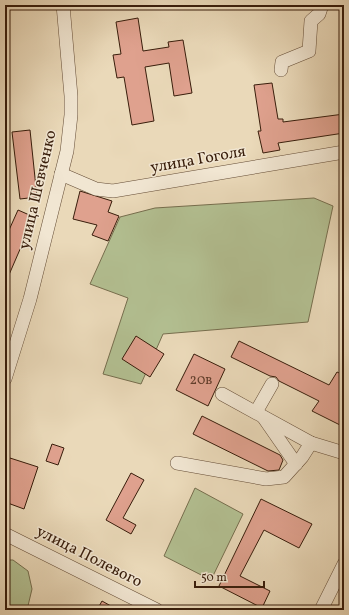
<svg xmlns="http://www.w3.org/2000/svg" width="349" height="615" font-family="Vollkorn,serif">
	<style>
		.green { fill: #b3c092; stroke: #766e4e }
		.building { fill: #dfa18e; stroke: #381d0b }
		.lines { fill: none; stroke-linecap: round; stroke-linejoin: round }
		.minor-casing { stroke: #644c36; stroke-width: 14 }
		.minor { stroke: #f1e6d2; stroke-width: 13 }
		.labels { text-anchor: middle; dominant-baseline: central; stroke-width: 3; stroke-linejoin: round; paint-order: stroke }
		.number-label { font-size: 14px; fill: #623e2c }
		.street-label { font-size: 16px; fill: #381d0b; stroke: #f1e6d2 }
	</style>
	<rect width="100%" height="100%" fill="#ead9b9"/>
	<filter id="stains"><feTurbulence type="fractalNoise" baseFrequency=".005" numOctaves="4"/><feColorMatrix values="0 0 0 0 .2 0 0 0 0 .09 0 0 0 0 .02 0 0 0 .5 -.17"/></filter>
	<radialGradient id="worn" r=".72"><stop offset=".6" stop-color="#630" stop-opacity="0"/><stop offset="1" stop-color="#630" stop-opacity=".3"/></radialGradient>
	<g class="green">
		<path d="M314,198L333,206L308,322L163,334L141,384L103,374L128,298L90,284L120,217L155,208Z"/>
		<path d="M195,488L243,514L211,580L164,556Z"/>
		<path d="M5,560H13L28,571L32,589L27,610H5Z"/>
	</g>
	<g class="building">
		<path d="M138,18L143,51L169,47L168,42L183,40L192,93L174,96L169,63L145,67L154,121L132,125L124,77L117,78L113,55L121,54L116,22Z"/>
		<path d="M272,83L278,119H283V122L344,114V133L278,143L280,150L263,153L258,131H261L254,85Z"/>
		<path d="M30,130L37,197L20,199L12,132Z"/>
		<path d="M80,191L112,201L108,212L119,216L108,241L92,235L97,225L73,219Z"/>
		<path d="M18,210L34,217L5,284V239Z"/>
		<path d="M136,336L164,354L150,377L122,359Z"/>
		<path d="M239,341L329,385L337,372L344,375V427L312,411L319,401L279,381L276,377L270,376L231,357Z"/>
		<path d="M194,354L225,369L208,406L176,390Z"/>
		<path d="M202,416L280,455L283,460L279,470L268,471L193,434Z"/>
		<path d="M52,444L64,448L58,465L46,461Z"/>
		<path d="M10,458L38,467L24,509L5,502V472Z"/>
		<path d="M131,473L144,480L123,518L136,525L131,534L106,520Z"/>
		<path d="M261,499L312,524L299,548L264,530L240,576L270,591L262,608L219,586Z"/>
		<path d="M102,601L118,610H97Z"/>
	</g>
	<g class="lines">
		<g class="minor-casing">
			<g id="minor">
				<path d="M281,70L282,62L309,51L311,21L319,14L322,5"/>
				<path d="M61,174L96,189L113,191L344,152"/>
				<path d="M5,379L30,299L67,151L71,115V96L63,5"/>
				<path d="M222,394L311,443L344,453"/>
				<path d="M256,412L272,384"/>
				<path d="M264,418L296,464"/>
				<path d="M177,463L266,479L284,477L302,457L311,443"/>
				<path d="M5,534L157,610"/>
				<path d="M321,610L344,564"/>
			</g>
		</g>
		<use href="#minor" class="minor"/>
	</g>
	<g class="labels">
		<g class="number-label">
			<text x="201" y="380">20в</text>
		</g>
		<g class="street-label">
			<text transform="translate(198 160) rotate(-10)">улица Гоголя</text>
			<text transform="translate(38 190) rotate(-77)">улица Шевченко</text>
			<text transform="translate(89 557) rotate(27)">улица Полевого</text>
		</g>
	</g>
	<rect width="349" height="615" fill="none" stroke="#ead9b9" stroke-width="20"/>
	<rect x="6" y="6" width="337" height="603" fill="none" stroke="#381d0b" stroke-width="2"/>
	<rect x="10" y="10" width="329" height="595" fill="none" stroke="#381d0b"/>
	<path d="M195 581v6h69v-6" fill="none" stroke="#381d0b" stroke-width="2"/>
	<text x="201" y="581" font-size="12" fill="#381d0b" stroke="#f1e6d2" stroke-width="3" paint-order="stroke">50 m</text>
	<rect width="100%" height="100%" filter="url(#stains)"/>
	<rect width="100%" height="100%" fill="url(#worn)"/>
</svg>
